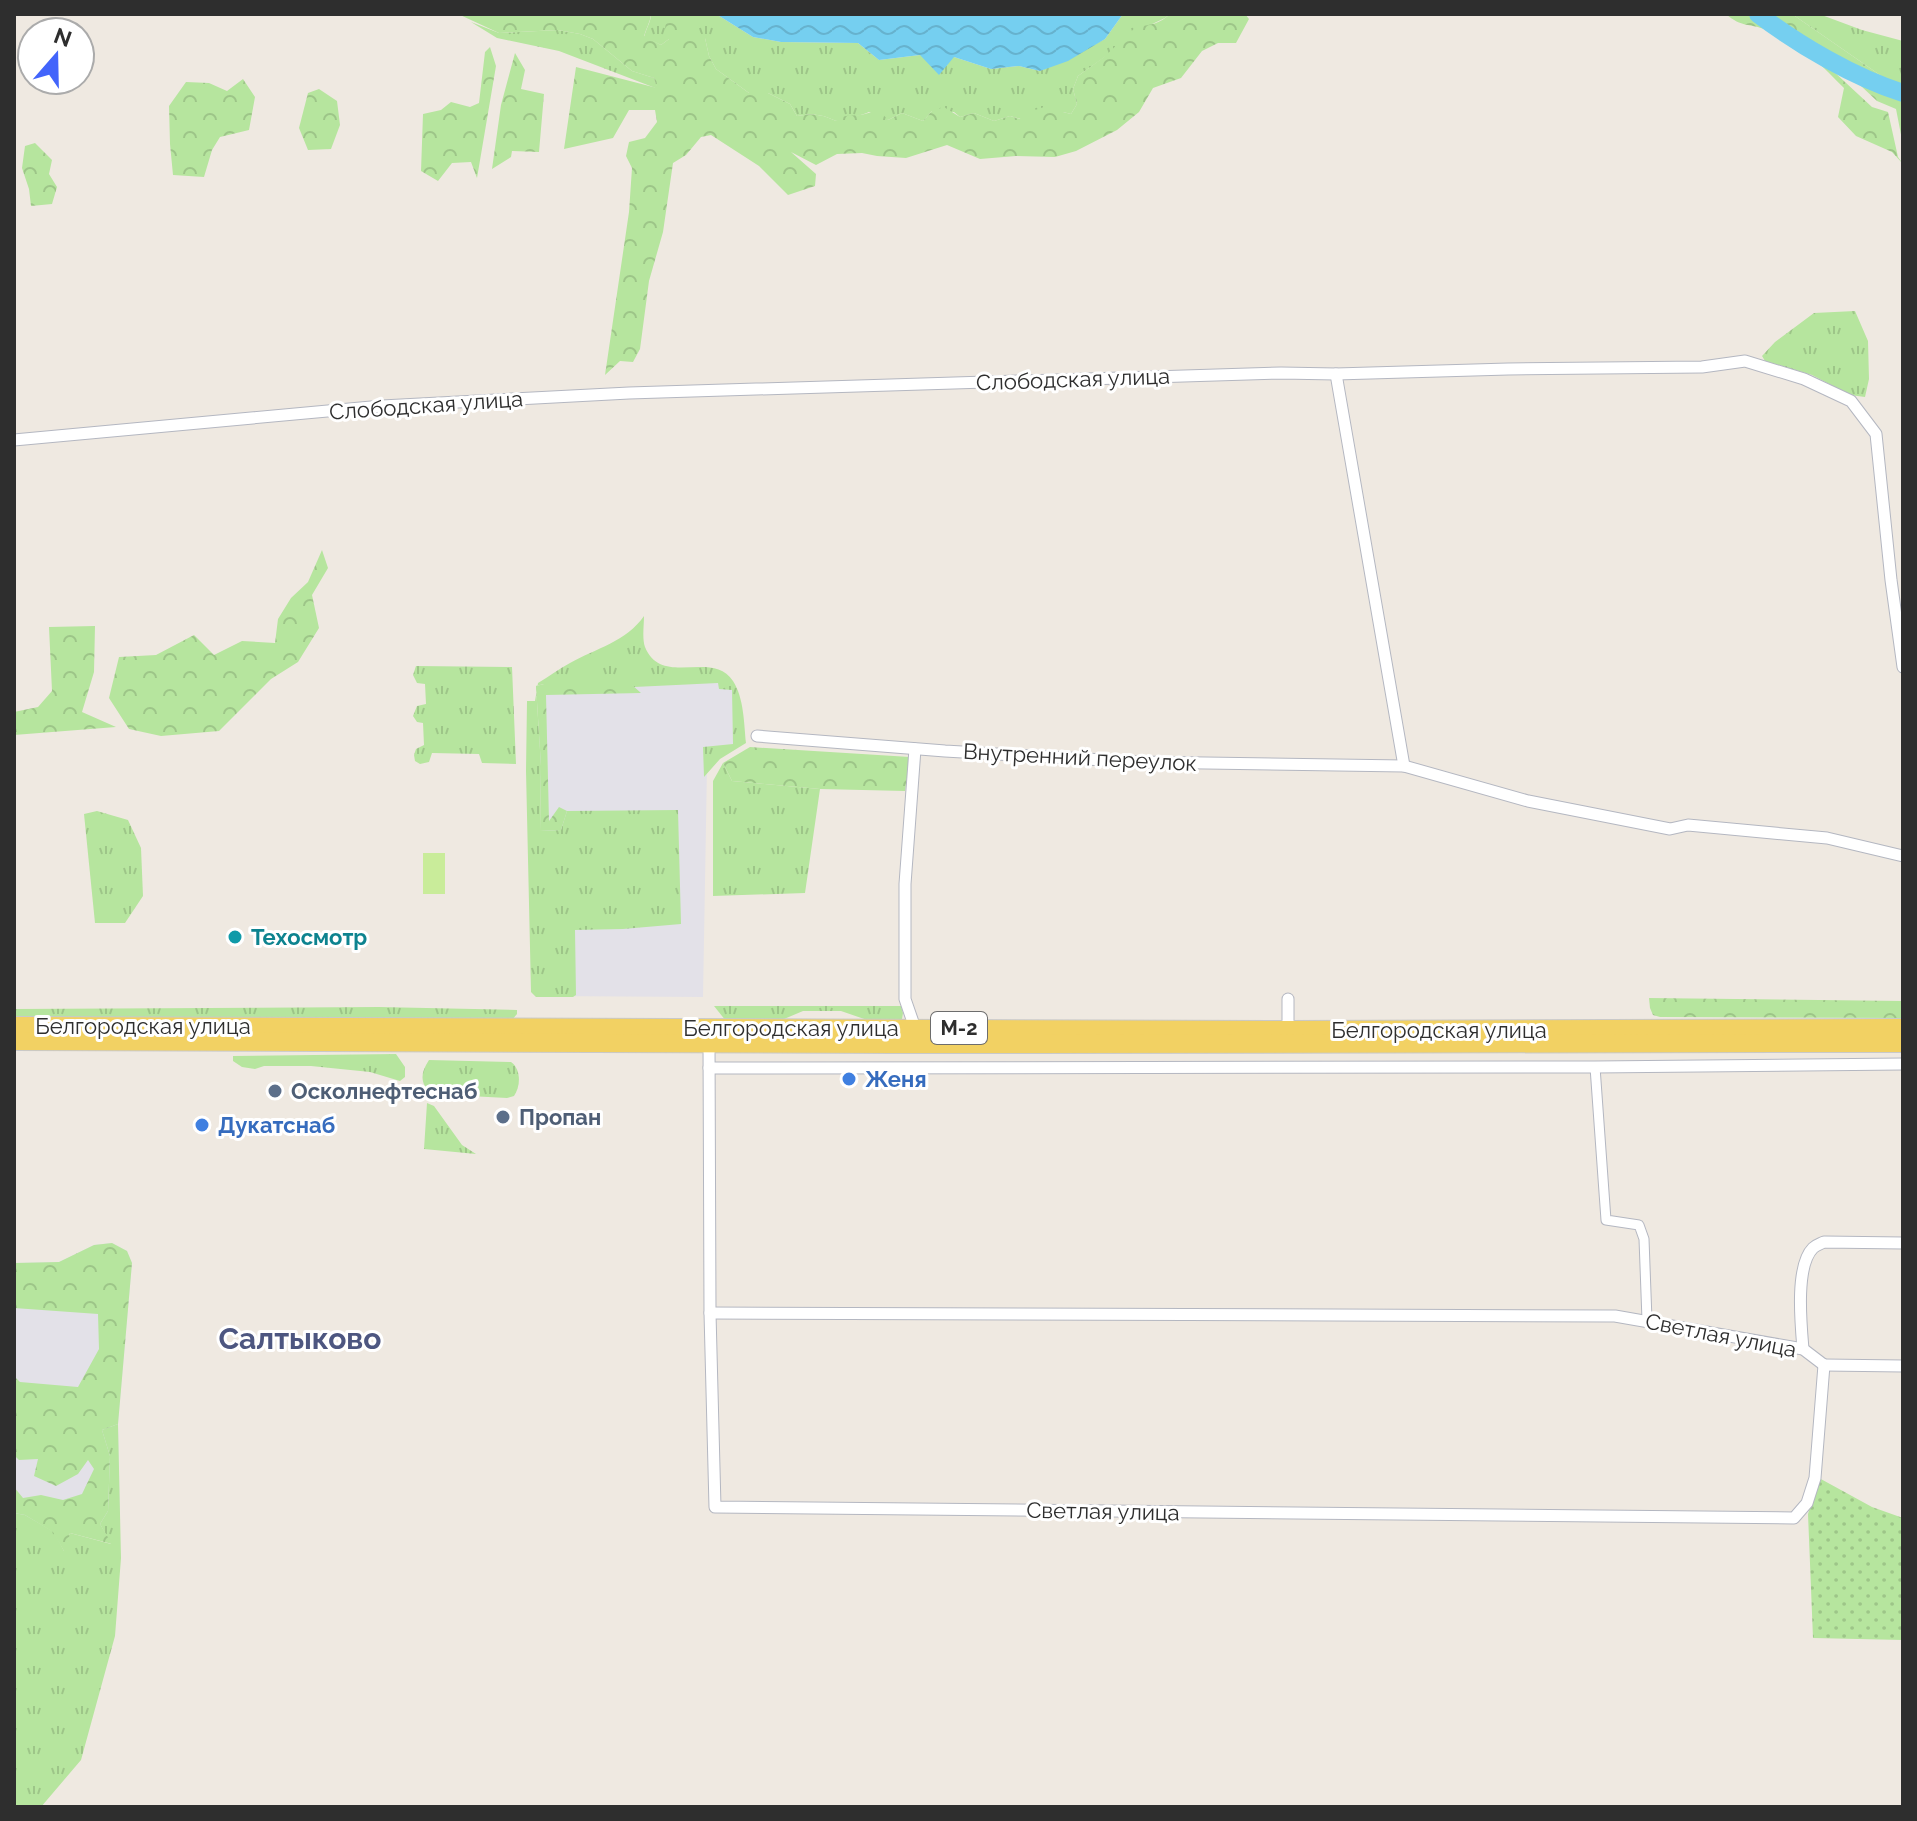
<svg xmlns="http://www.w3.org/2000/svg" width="1917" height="1821" font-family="Raleway,sans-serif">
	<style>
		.industrial { fill: #e3e1e8 }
		.grass { fill: url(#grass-tufts) }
		.forest { fill: url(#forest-crowns) }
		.garden { fill: url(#garden-dots) }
		.pitch { fill: #c9ec9a }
		.water { fill: url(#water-waves) }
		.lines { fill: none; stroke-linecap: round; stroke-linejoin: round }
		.river { stroke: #75cff0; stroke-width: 18 }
		.pedestrian-casing { stroke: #b4b7c1; stroke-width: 11 }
		.minor-casing { stroke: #b4b7c1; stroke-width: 13 }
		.primary-casing { stroke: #c9c9c9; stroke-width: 20 }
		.pedestrian { stroke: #fff; stroke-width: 9 }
		.minor { stroke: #fff; stroke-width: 11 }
		.primary { stroke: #f2d163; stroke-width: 18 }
		.culture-dot { fill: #0f9aa8; stroke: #fff; stroke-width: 3 }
		.shop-dot { fill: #3f7fe0; stroke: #fff; stroke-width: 3 }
		.service-dot { fill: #5c6f8a; stroke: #fff; stroke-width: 3 }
		.labels { text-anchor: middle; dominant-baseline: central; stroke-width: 6; stroke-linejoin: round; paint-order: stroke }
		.shield { fill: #fff; stroke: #6d6d6d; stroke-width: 2 }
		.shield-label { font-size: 20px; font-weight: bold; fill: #2e2e2e }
		.street-label { font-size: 22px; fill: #2e2e2e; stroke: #fff }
		.culture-label { font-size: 22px; font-weight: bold; fill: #0d838f; stroke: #fff; text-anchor: start }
		.shop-label { font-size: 22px; font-weight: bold; fill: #366cbe; stroke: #fff; text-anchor: start }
		.service-label { font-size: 22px; font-weight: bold; fill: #4e5e75; stroke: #fff; text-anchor: start }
		.district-label { font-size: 30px; font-weight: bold; fill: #4d5680; stroke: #fff }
	</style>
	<defs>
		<pattern id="grass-tufts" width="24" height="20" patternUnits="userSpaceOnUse" patternTransform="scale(2)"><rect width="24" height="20" fill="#b6e59e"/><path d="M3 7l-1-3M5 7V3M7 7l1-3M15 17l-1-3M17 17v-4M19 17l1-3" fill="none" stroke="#9dc588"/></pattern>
		<pattern id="forest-crowns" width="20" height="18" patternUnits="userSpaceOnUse" patternTransform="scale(2)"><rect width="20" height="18" fill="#b6e59e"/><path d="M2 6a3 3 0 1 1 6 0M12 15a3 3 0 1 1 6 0" fill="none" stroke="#9dc588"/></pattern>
		<pattern id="garden-dots" width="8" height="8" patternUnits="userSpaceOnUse" patternTransform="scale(2)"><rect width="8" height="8" fill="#b6e59e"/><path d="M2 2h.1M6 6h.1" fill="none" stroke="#9dc588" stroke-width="1.8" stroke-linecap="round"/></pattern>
		<pattern id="water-waves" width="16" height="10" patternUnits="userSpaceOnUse" patternTransform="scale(2)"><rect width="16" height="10" fill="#75cff0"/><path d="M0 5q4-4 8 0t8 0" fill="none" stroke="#66b2ce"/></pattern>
	</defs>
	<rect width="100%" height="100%" fill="#efe9e1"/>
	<g class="industrial">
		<path d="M726,681L737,693L738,746L707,766L703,997L545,996L538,686Z"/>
		<path d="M112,1243L127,1251L132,1263L118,1424L120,1525L14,1527V1263L59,1262L94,1245Z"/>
	</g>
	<g class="grass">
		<path d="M646,14H716L753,37L781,42L858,43L879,60L920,55L954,57L991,69L1019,66L1040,71L1105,39L1123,14H1170L1165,18L1148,26L1078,76L1073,89L1077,104L1071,114L1063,112L1021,119L1010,116L994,121L974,113L960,117L954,112L932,111L923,121L902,113L888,120L869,112C860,116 846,118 836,121C822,114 812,113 797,116L790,104L768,93H749L716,69L709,56L705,38L669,39L661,45L644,37C646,29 651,21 651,15Z"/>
		<path d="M1792,14H1819L1862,30L1903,41V91Z"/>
		<path d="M471,22L499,33L558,30L580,34L593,39L632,71L654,78L658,89L559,51L497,38Z"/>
		<path d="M1855,311L1868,341L1869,379L1865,397L1850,395L1812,375L1765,361L1762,356L1775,342L1814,313Z"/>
		<path d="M644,616C644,625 642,639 645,647C662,688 712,649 733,681C744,698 744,723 746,743L720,759L704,777L703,747L733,744L732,690L719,689L718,683L634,687L630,684H544L536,686L541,766L540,831L561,830L567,811L678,810L681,924L623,929L575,930L576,995L573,997H536L531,992L526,771L527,701H535L538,683C548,677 559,669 570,663C595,649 627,641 644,616Z"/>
		<path d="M416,666L512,667L516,764L482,763L479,754L432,753L429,762L420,764L415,761L414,755L416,749L424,745L423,723L417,722L413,716L417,706L426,704L425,684L417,683L413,675Z"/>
		<path d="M723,763L732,781L820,789L805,893L713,896V781Z"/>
		<path d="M97,811L128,820L141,848L143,896L125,923H95L84,814Z"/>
		<path d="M714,1006H901L903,1013L902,1019L896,1023L870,1021L841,1011H803L777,1022L726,1021Z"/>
		<path d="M379,1007L517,1010V1014L512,1020L14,1021V1009Z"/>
		<path d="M396,1054L405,1067V1077L400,1081L370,1072L311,1066H264L255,1069L242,1067L233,1061V1056Z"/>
		<path d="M429,1060L511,1062C521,1069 521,1086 514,1096L507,1098L431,1094C419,1082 421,1072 429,1060Z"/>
		<path d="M427,1103L434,1106L462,1145L476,1154L424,1149Z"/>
		<path d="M118,1424L121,1558L115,1636L81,1760L41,1807H14V1513L25,1515L54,1532L64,1551L70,1533L111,1544L100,1524L108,1511L110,1456L102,1430Z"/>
	</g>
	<g class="forest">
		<path d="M458,14L651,15C650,22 646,29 644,36L661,45L669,39L665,28L667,18L692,24L705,38L709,56L716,69L749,93H768L790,104L797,116C812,113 822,114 836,121C845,114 850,116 860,115C867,114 872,111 880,111L888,120L902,113L923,121L932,111L944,107L960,117L974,113L994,121L1010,116L1020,119L1023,114L1059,102L1063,112L1071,114L1077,104L1073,89L1078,76L1104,57L1137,26C1149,26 1161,23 1170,14H1245L1249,19L1236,43H1218L1202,51L1181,78L1153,88L1139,112L1117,130L1076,151L1055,157L1016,156L980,159L947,145L906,158L877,156L862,153L837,154L816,165L791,152L816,174L815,186L788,195L759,166L711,135L701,137L686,155L673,163L663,232L649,281L640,349L633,362L620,361L605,375L629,212L632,168L626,156L629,142L645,138L657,122L655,110H629L613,138L564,149L576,67L657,88L654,78L632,71L593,39L580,34L558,30L499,33Z"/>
		<path d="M1726,14H1753L1783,36L1804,47L1818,57L1872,107L1888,112L1898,157L1903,164L1892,152L1856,136L1838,117L1844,88C1821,65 1799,40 1767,30C1749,23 1742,28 1726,14Z"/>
		<path d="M1765,14H1792L1903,91V145L1896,109L1877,101L1826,53L1789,32Z"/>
		<path d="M490,47L496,66L477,178L471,162L452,163L438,181L421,171L423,114L441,110L451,102L470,107L479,103L485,52Z"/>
		<path d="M515,53L525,70L521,89L544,94L539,152L512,151L511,157L492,169L501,105Z"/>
		<path d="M243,79L255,97L249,130L220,137L212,150L204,177L173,175L170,144L169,106L186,82L209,83L227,91Z"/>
		<path d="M319,89L337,101L340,125L331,149L308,150L299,128L308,93Z"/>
		<path d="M35,143L52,160L49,174L57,187L52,204L31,206L29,189L22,168L25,146Z"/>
		<path d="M322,550L328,568L312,595L319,628L298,662L271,679L219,731L161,736L129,729L109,698L119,657L156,655L194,635L214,655L242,641L275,643L278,619L291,598L308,582Z"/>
		<path d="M95,626L94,672L82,712L116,727L14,735V712L38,707L52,691L49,627Z"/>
		<path d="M544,684H631L641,693L546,695L549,821L559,807L567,811L561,830L540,831L541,766L536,686Z"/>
		<path d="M750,747L910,757L905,791L820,789L732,781L723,763Z"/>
		<path d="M1649,998L1903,1001V1018L1660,1017L1653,1015L1650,1008Z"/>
		<path d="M112,1243L127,1251L132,1263L118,1424L102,1430L110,1456L108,1511L100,1524L112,1544L70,1533L65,1553L53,1532L25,1515L14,1513V1487L23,1498L41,1495L63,1500L82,1494L94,1469L88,1460L78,1474L56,1486L34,1476L38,1459L19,1460L14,1455V1376L20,1382L78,1387L99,1349L98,1314L14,1308V1263L59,1262L94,1245Z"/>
	</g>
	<path class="garden" d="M1819,1478L1872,1507L1903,1518V1640L1813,1638L1808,1514Z"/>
	<rect class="pitch" x="423" y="853" width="22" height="41"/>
	<path class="water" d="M716,14H1123L1105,39L1068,61L1040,71L1019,66L991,69L954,57L939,75L920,55L879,60L858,43L781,42L753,37Z"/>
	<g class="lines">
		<path class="river" d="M1758,14C1799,45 1853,77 1903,93"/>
		<g class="pedestrian-casing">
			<path id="pedestrian" d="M1595,1067L1606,1220L1639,1225L1644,1239L1647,1320"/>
		</g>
		<g class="minor-casing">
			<g id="minor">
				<path d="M1336,374L1404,766"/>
				<path d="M14,440L382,406L629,393L1281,373L1336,374L1508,369L1702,367L1745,361L1804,379L1851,401L1876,434L1891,580L1903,667"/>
				<path d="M757,736L945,751L1139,762L1404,766L1528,801L1670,829L1688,825L1827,838L1903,856"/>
				<path d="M915,749L905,884V999L915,1028"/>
				<path d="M1288,1030V999"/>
				<path d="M709,1043L710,1313L715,1507L1794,1518L1807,1503L1815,1478L1824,1365"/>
				<path d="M709,1068L1595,1067L1903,1064"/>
				<path d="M710,1313L1615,1316L1803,1349L1824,1365"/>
				<path d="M1803,1349C1801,1325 1795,1266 1813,1248C1816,1245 1820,1244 1824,1242L1903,1243"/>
				<path d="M1824,1365L1903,1366"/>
			</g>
		</g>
		<g class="primary-casing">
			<g id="primary">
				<path d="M14,1026L1288,1030L1903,1028"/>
				<path d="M14,1041L894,1044L1903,1043"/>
			</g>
		</g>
		<use href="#pedestrian" class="pedestrian"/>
		<use href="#minor" class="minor"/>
		<use href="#primary" class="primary"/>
	</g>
	<circle class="culture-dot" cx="235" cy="937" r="8"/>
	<g class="shop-dot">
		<circle cx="849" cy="1079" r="8"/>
		<circle cx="202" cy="1125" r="8"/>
	</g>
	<g class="service-dot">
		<circle cx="275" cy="1091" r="8"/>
		<circle cx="503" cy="1117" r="8"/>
	</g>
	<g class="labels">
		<rect class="shield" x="931" y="1012" width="56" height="32" rx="6"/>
		<g class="shield-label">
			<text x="959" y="1028">М-2</text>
		</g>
		<g class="street-label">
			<text transform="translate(1073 379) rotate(-2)">Слободская улица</text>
			<text transform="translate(426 405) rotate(-4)">Слободская улица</text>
			<text transform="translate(1080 757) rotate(3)">Внутренний переулок</text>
			<text x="143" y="1026">Белгородская улица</text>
			<text x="791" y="1028">Белгородская улица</text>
			<text x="1439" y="1030">Белгородская улица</text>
			<text transform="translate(1721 1335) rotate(11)">Светлая улица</text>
			<text transform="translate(1103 1511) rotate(1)">Светлая улица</text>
		</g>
		<g class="culture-label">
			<text x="251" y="937">Техосмотр</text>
		</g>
		<g class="shop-label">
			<text x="865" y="1079">Женя</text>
			<text x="218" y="1125">Дукатснаб</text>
		</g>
		<g class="service-label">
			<text x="291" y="1091">Осколнефтеснаб</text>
			<text x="519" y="1117">Пропан</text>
		</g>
		<g class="district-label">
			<text x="300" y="1338">Салтыково</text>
		</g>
	</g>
	<rect width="1917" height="1821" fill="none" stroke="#2e2e2e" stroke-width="32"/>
	<g transform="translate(56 56) rotate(20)"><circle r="38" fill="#ffffff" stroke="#ababab" stroke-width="2"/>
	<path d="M0-6L14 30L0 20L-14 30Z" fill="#4264fb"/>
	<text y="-12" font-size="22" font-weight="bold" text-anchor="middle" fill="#2e2e2e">N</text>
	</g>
</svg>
